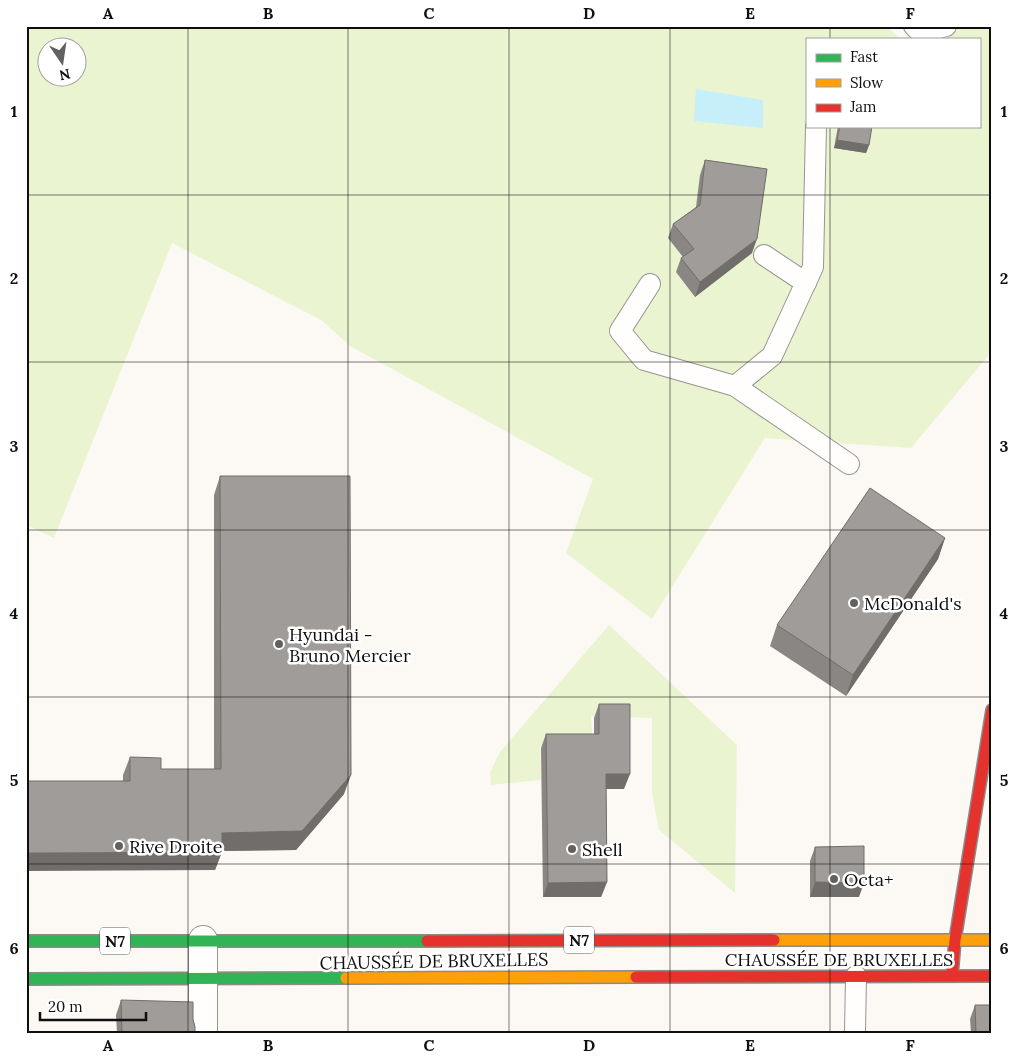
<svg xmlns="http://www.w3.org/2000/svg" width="1018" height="1059" font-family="Lora,serif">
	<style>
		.green { fill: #eaf4d1; fill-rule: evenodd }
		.water { fill: #c6effa }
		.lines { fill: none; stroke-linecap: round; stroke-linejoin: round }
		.lane-casing { stroke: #969492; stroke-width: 22 }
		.street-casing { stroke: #969492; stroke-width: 30 }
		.fast-casing { stroke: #8c8b89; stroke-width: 14 }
		.slow-casing { stroke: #8c8b89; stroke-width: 14 }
		.jam-casing { stroke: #8c8b89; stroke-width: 14 }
		.lane { stroke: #fffefd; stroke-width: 20 }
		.street { stroke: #fffefd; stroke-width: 28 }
		.fast { stroke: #30b455; stroke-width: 11 }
		.slow { stroke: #ff9f0a; stroke-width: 11 }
		.jam { stroke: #e5322d; stroke-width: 11 }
		.wall { fill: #8a8684 }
		.shaded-wall { fill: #706d6b }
		.building { fill: #a09c99; stroke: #706d6b }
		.grid { fill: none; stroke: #0f0f0f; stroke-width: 1; stroke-opacity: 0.55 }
		.poi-dot { fill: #62615f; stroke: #fff; stroke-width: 2 }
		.labels { text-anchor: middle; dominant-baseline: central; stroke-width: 5; stroke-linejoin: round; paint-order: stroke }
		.shield { fill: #fff; stroke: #575757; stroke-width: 1 }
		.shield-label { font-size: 16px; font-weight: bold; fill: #0f0f0f }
		.poi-label { font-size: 18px; fill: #0f0f0f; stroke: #fff; text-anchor: start }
		.street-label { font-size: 18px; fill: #0f0f0f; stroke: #fff }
		.neatline { fill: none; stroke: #0f0f0f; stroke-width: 2 }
		.grid-label { font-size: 16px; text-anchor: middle; font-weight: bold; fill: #0f0f0f }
	</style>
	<rect width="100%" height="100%" fill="#fcf9f4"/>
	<g class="green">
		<path d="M26,26H887L899,38L962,26H992V351L911,448L765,438L652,619L566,553L593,479L350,346L321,320L172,243L54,538L26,525ZM807,39H979V126H807ZM48,48H78V78H48Z"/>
		<path d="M609,625L737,745L735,893L659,830L652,793V718L591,716L593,747L540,746L541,780L491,785L490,772L500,752Z"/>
	</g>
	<path class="water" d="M696,89L763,100V128L694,121Z"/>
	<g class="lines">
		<g class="lane-casing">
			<g id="lane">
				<path d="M914,26L921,33L946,26"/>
				<path d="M764,255L806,283"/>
				<path d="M650,284L620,331L644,360L735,386L772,356L813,267L816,126"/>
				<path d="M735,386L849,464"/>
				<path d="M855,1033L856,976"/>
			</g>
		</g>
		<g class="street-casing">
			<path id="street" d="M203,940V1033"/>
		</g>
		<g class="fast-casing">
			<g id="fast">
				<path d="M26,941H427"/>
				<path d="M26,979L346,978"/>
			</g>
		</g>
		<g class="slow-casing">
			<g id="slow">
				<path d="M774,940H992"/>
				<path d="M346,978L636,977"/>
			</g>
		</g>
		<g class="jam-casing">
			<g id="jam">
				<path d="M427,941L774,940"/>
				<path d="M952,976L955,940L992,710"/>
				<path d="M636,977L992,976"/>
			</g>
		</g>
		<use href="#lane" class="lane"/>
		<use href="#street" class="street"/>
		<use href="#fast" class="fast"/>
		<use href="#slow" class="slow"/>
		<use href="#jam" class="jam"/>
	</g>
	<g class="wall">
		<path d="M838,126H872L869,145L866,153L834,148Z"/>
		<path d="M705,160L752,253L695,297L676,272L681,258L683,257L668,238L673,224L696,207L700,175Z"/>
		<path d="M220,476L344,794L296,850L222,851L215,870L123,781V775L130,757L161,769H214V495Z"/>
		<path d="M945,538L938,559L846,696L770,646L777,625Z"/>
		<path d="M599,704L624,789H606L607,882L601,897H543L541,748L546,734H594V718Z"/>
		<path d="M815,847L859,897H810V861Z"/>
		<path d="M121,1000L193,1019L195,1033H117L116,1015Z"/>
		<path d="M975,1005L992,1033H971L970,1019Z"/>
	</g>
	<g class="shaded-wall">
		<path d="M837,140L869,145L866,153L834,148Z"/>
		<path d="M757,239L752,253L695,297L700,282Z"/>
		<path d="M945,538L938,559L846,696L853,675Z"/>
		<path d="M606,774H630L624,789H600Z"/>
		<path d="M351,775L344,794L296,850L215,851L222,833Z"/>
		<path d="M222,852L215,870L26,871V853Z"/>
		<path d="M607,882L601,897H543L548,883Z"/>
		<path d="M815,882L864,883L859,897H810Z"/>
	</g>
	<g class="building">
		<path d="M840,126H872L869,145L837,140Z"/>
		<path d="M705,160L767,169L757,239L700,282L681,258L694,249L673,224L700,205Z"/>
		<path d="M220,476H350L351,775L302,831L222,833V852L26,853V781H130V757L161,758V769H221Z"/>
		<path d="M870,488L945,538L853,675L777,625Z"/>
		<path d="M599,704H630V774H606L607,882L548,883L546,734H599Z"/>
		<path d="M864,846V883L815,882V847Z"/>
		<path d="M121,1000L193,1002V1019L195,1027V1033H122Z"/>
		<path d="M975,1005H992V1033H976Z"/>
		<rect x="873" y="1032" width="40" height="1"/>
	</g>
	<path class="grid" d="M188,26V1033M348,26V1033M509,26V1033M670,26V1033M830,26V39M830,126V1033M26,195H992M26,362H992M26,530H992M26,697H992M26,864H992"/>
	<g class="poi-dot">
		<circle cx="854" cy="603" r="5"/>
		<circle cx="279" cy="644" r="5"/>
		<circle cx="119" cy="846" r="5"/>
		<circle cx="572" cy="849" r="5"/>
		<circle cx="834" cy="879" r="5"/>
	</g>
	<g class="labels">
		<g class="shield">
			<rect x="564" y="926.5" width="30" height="27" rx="4"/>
			<rect x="100" y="927.5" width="30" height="27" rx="4"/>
		</g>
		<g class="shield-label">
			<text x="579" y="940">N7</text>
			<text x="115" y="941">N7</text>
		</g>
		<g class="poi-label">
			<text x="864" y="603">McDonald's</text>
			<text x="289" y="634">Hyundai -<tspan x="289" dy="21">Bruno Mercier</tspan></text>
			<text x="129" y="846">Rive Droite</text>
			<text x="582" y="849">Shell</text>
			<text x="844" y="879">Octa+</text>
		</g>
		<g class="street-label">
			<text x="839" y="959">CHAUSSÉE DE BRUXELLES</text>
			<text transform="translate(434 961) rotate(-1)">CHAUSSÉE DE BRUXELLES</text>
		</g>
	</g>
	<rect width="1018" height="1059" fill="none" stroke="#ffffff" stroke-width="55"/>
	<rect x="806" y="38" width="175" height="90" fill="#ffffff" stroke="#9f9f9f"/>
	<rect x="816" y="54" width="25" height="8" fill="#30b455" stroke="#9f9f9f"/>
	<text x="850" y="62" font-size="15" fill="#0f0f0f">Fast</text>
	<rect x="816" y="79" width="25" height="8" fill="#ff9f0a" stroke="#9f9f9f"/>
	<text x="850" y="88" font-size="15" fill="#0f0f0f">Slow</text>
	<rect x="816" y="104" width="25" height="8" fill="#e5322d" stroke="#9f9f9f"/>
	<text x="850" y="112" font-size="15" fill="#0f0f0f">Jam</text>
	<g transform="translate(62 62) rotate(167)"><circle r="24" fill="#ffffff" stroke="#9f9f9f"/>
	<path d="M0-4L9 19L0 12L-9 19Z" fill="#62615f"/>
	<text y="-8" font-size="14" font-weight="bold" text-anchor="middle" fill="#0f0f0f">N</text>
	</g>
	<path d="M40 1012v8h106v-8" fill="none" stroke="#0f0f0f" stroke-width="2.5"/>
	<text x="48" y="1012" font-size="15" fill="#0f0f0f" stroke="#ffffff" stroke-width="4" paint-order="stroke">20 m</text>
	<rect x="28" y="28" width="962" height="1004" class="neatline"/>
	<g class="grid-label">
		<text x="108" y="19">A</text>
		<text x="268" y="19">B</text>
		<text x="429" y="19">C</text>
		<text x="589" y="19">D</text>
		<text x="750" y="19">E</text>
		<text x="910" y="19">F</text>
		<text x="14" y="117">1</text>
		<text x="1004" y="117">1</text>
		<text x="14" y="284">2</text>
		<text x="1004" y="284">2</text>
		<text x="14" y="452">3</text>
		<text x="1004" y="452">3</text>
		<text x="14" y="619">4</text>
		<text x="1004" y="619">4</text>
		<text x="14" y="786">5</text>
		<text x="1004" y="786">5</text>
		<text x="14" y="954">6</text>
		<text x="1004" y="954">6</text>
		<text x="108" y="1051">A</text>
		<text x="268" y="1051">B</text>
		<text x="429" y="1051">C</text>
		<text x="589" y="1051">D</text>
		<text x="750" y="1051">E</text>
		<text x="910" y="1051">F</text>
	</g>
</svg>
